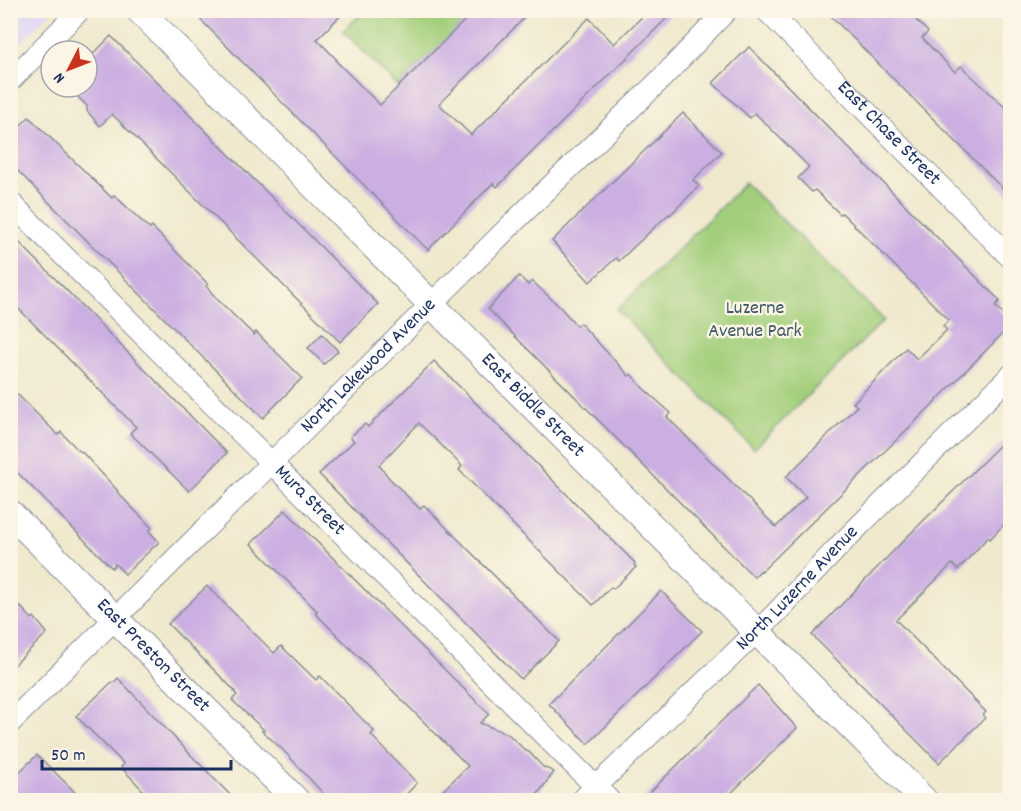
<svg xmlns="http://www.w3.org/2000/svg" width="1021" height="811" font-family="Dekko,sans-serif">
	<style>
		.built { fill: #ddd5f6 }
		.green { fill: #a3cf7c; stroke: #5f7f6d; stroke-width: 1.5 }
		.building { fill: #cbaee2 }
		.lines { fill: none; stroke-linecap: round; stroke-linejoin: round }
		.minor-casing { stroke: #868c96; stroke-width: 23 }
		.tertiary-casing { stroke: #868c96; stroke-width: 28 }
		.minor { stroke: #fff; stroke-width: 21 }
		.tertiary { stroke: #fff; stroke-width: 26 }
		.labels { text-anchor: middle; dominant-baseline: central; stroke-width: 5; stroke-linejoin: round; paint-order: stroke }
		.street-label { font-size: 20px; fill: #1b2f5e; stroke: #fcf5e5 }
		.park-label { font-size: 20px; fill: #3d5766; stroke: #fcf5e5 }
	</style>
	<rect width="100%" height="100%" fill="#fcf5e5"/>
	<filter id="ink" filterUnits="userSpaceOnUse"><feTurbulence type="fractalNoise" baseFrequency=".0167" numOctaves="2"/><feDisplacementMap in="SourceGraphic" scale="12" xChannelSelector="R" yChannelSelector="G"/><feConvolveMatrix kernelMatrix="1 2 1 2 8 2 1 2 1" color-interpolation-filters="sRGB"/></filter>
	<filter id="wash" filterUnits="userSpaceOnUse"><feTurbulence type="fractalNoise" baseFrequency=".008" numOctaves="4" result="noise"/><feDisplacementMap in="SourceGraphic" scale="24" xChannelSelector="R" yChannelSelector="G"/><feGaussianBlur stdDeviation="1.35" result="paint"/><feColorMatrix in="noise" values="0 0 0 0 0 0 0 0 0 0 0 0 0 0 0 0 0 1.4 0 .05"/><feComposite in="paint" operator="in"/></filter>
	<g filter="url(#wash)">
		<rect width="100%" height="100%" fill="#f0e9ce"/>
		<path class="built" d="M11,10L52,11L11,53L10,11Z"/>
		<g class="green">
			<path d="M364,11H475L398,87L343,31Z"/>
			<path d="M745,183L884,320L754,449L617,310Z"/>
		</g>
		<g id="blocks">
			<g class="building">
				<path d="M191,10H346L317,39L337,60L336,61L380,105L475,10H532L439,104L471,135L589,18L614,44L649,10H675L497,187L493,183L428,250Z"/>
				<path d="M825,10H906L928,32L922,38L955,72L961,66L1011,113V197Z"/>
				<path d="M111,36L378,304L340,342L112,114L100,126L87,111V106L76,95L84,87H87V60Z"/>
				<path d="M749,47L1000,301L995,306L1011,321V325L924,413L762,571L761,570L754,577L488,309L519,276L528,285L532,281L559,306L577,326L580,323L629,376L631,374L643,388L671,413L667,417L776,527L806,497L786,477L857,406L853,403L906,348L917,359L947,330L943,326L949,320L842,213L840,214L815,190L812,192L798,178L809,167L755,113L750,118L713,83Z"/>
				<path d="M683,113L722,152L693,180L699,186L670,215L669,214L659,223L619,261L616,258L590,282L552,241Z"/>
				<path d="M29,117L112,198L114,195L150,229L152,227L208,284L206,286L217,299L254,335L256,332L302,378L263,418L10,163V136Z"/>
				<path d="M10,233L227,453L189,491L130,433L136,427L10,300Z"/>
				<path d="M322,334L338,351L324,364L308,348Z"/>
				<path d="M434,361L635,563L634,565L636,567L613,589L611,587L593,605L459,470L462,466L419,423L379,465L390,479L420,509L424,505L559,641L521,679L319,474L354,441L350,437L365,424L368,427Z"/>
				<path d="M10,387L58,435L61,432L78,450L82,452L118,491L117,492L152,528L149,531L159,542L125,574L115,564L112,568L10,465Z"/>
				<path d="M1011,434V517L990,539L988,537L958,570L952,564L896,620L986,712L983,715L985,718L939,763L812,635L907,537Z"/>
				<path d="M285,510L489,714L480,723L508,734L526,751L529,752L543,767L554,772L537,795L520,801H432L468,766L315,613L317,611L251,544Z"/>
				<path d="M207,586L274,653L281,646L316,680L320,676L374,731L371,735L417,783L400,801H330L284,751L262,731L264,730L232,700L237,695L234,692L235,691L168,624Z"/>
				<path d="M661,591L702,631L588,744L549,704Z"/>
				<path d="M21,607L32,619L34,617L47,633L10,669V617Z"/>
				<path d="M118,678L190,754L236,801H153L121,767L124,764L76,716L112,682L113,683Z"/>
				<path d="M758,685L797,728L723,801H641Z"/>
				<path d="M37,755L71,788L83,801H10V781Z"/>
			</g>
		</g>
	</g>
	<g filter="url(#ink)">
		<use href="#blocks" fill-opacity="0" stroke="#868c96" stroke-width="1.5"/>
		<g class="lines">
			<g class="minor-casing">
				<g id="minor">
					<path id="s1" d="M766,10L1010,257"/>
					<path d="M10,81L80,10"/>
					<path id="s2" d="M10,202L609,800"/>
					<path id="s3" d="M10,723L518,218L659,81L727,10"/>
					<path id="s4" d="M582,800L775,614L842,543L1010,376"/>
				</g>
			</g>
			<g class="tertiary-casing">
				<g id="tertiary">
					<path id="s5" d="M139,10L924,800"/>
					<path id="s6" d="M10,513L296,800"/>
				</g>
			</g>
			<use href="#minor" class="minor"/>
			<use href="#tertiary" class="tertiary"/>
		</g>
	</g>
	<g class="labels">
		<g class="street-label">
			<text stroke="none"><textPath href="#s1" startOffset="174">East Chase Street</textPath></text>
			<text stroke="none"><textPath href="#s3" startOffset="506">North Lakewood Avenue</textPath></text>
			<text stroke="none"><textPath href="#s5" startOffset="558">East Biddle Street</textPath></text>
			<text stroke="none"><textPath href="#s2" startOffset="423">Mura Street</textPath></text>
			<text stroke="none"><textPath href="#s4" startOffset="302">North Luzerne Avenue</textPath></text>
			<text stroke="none"><textPath href="#s6" startOffset="202">East Preston Street</textPath></text>
		</g>
		<g class="park-label">
			<text x="755" y="309">Luzerne<tspan x="755" dy="23">Avenue Park</tspan></text>
		</g>
	</g>
	<rect width="1021" height="811" fill="none" stroke="#fcf5e5" stroke-width="36"/>
	<g transform="translate(69 69) rotate(228)"><circle r="28" fill="#fcf5e5" stroke="#a2a6af" stroke-width="1.5"/>
	<path d="M0-4.5L10 22L0 15L-10 22Z" fill="#c8321e"/>
	<text y="-9" font-size="16" font-weight="bold" text-anchor="middle" fill="#1b2f5e">N</text>
	</g>
	<path d="M42 760v9h189v-9" fill="none" stroke="#1b2f5e" stroke-width="3"/>
	<text x="51" y="760" font-size="18" fill="#1b2f5e" stroke="#fcf5e5" stroke-width="4.5" paint-order="stroke">50 m</text>
</svg>
